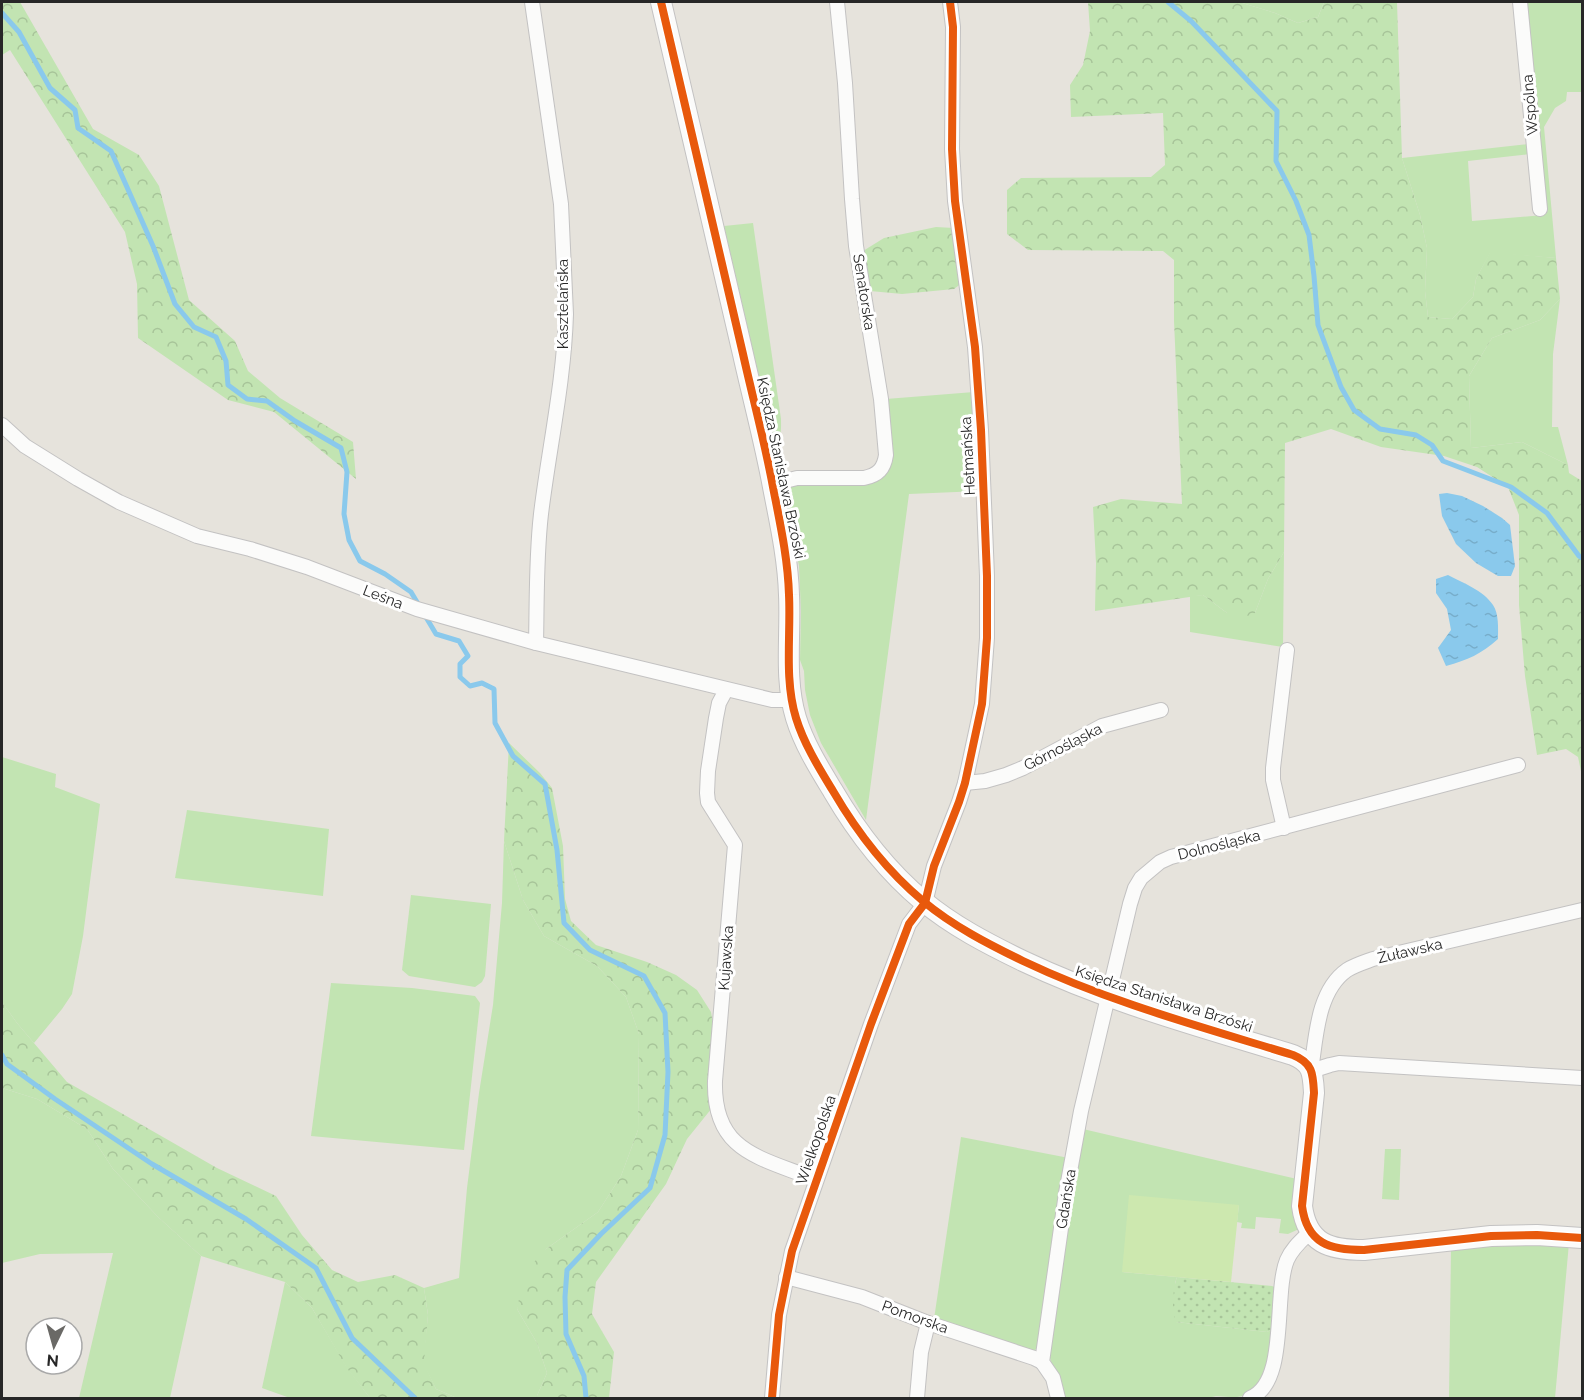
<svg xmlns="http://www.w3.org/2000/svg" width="1584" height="1400" font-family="Raleway,sans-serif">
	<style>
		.grass { fill: #c2e4b2 }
		.forest { fill: url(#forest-crowns) }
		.park { fill: url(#park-dots) }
		.pitch { fill: #cde8af }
		.water { fill: url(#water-ripples) }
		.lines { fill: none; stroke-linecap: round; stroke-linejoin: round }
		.stream { stroke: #8ac9ec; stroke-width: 5 }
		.street-casing { stroke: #c3c2c2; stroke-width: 16 }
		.secondary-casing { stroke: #c3c2c2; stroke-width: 22 }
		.street { stroke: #fbfbfa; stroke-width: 14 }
		.secondary { stroke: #fbfbfa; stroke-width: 20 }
		.cycleway-casing { stroke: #fff; stroke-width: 11 }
		.cycleway { stroke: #e8590c; stroke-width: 8 }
		.labels { text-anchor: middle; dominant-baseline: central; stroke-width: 6; stroke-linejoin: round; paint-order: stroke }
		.street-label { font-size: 15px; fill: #272727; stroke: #fff }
	</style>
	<defs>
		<pattern id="forest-crowns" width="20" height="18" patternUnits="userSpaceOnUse" patternTransform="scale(1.5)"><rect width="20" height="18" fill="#c2e4b2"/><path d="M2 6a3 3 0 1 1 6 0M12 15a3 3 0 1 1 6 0" fill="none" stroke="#a7c499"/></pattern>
		<pattern id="park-dots" width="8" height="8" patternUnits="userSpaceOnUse" patternTransform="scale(1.5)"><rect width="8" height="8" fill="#c2e4b2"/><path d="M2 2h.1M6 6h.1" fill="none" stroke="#a7c499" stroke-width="1.8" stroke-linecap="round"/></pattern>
		<pattern id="water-ripples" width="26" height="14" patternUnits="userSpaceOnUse" patternTransform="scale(1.5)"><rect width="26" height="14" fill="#8ac9ec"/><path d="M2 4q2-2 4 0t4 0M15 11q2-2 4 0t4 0" fill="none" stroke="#77adca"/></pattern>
	</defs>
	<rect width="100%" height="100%" fill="#e6e3dc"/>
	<g class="grass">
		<path d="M1239,2H1324L1318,17L1298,23L1275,13Z"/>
		<path d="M1524,2H1582V92H1567L1566,101L1555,108L1544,127L1556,258L1490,253L1476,279L1473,297L1452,319L1428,317L1425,291L1427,248L1420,215L1402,158L1528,144L1530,154L1468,161L1472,221L1544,215Z"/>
		<path d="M753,223L781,419C781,428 782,438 775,445L724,226Z"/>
		<path d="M1560,299L1553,354L1552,427H1558L1568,465L1522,442L1471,448L1469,376L1492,338L1540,320Z"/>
		<path d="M974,392L980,491L909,494L866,820L821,743L810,715L805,690L804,671L800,660L801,612L799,566L784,484L876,480L884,476L889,467L886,399Z"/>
		<path d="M1284,552L1283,647L1190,632V596L1203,595L1227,613H1255L1268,579Z"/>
		<path d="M2,757L56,774L55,787L100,804L83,936L72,994L62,1009L34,1043L17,1023L2,1002Z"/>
		<path d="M187,810L329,829L323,896L175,878Z"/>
		<path d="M504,841L523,900L544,936L597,966L626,997L639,1034L638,1130L621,1176L598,1212L546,1249L517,1309L537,1343L547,1373L536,1398H457L436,1389L423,1363L428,1315L424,1288L459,1278L467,1188L479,1093L493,1005L502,903Z"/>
		<path d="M411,895L491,904L485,976L482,982L475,987L409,976L402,970Z"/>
		<path d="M331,983L412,988L475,996L480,1003L464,1150L311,1136Z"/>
		<path d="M2,1088L37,1099L87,1129L113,1169L158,1217L201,1256L170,1398H79L113,1253L40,1254L2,1263Z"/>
		<path d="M1083,1129L1297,1179L1299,1229L1288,1234L1279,1233L1281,1219L1256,1217L1255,1229L1241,1228L1242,1223L1237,1222L1239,1205L1122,1272L1177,1277L1175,1283L1176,1322L1267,1332L1274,1328C1271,1352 1268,1395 1237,1397C1226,1398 1218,1394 1208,1398H1063L1050,1358L1049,1339Z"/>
		<path d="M961,1137L1069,1158L1038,1348L1032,1352L934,1319Z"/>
		<path d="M1385,1149H1401L1399,1200L1382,1199Z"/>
		<path d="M1569,1243L1555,1398H1449L1451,1249L1482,1244Z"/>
		<path d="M285,1282L312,1308L346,1366L370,1398H290L262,1388Z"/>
	</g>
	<g class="forest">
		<path d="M2,2H20L93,129L139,155L159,186L189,300L235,341L248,371L280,398L353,442L356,479L274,412L228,400L138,338L137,284L125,232L10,50L2,55Z"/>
		<path d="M1088,2H1239L1275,13L1298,23L1318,17L1324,2H1397L1402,158L1420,215L1427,248L1425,291L1428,317L1452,319L1473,297L1476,279L1490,252L1556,258L1560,299L1540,320L1492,338L1469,376L1471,448L1522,442L1568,465L1569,473L1582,481V776L1578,757L1566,749L1537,755L1525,676L1519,605V515L1508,487L1477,467L1444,456L1381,447L1331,429L1285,443L1284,552L1268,579L1255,613L1242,618L1227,613L1203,595L1095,611L1096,563L1093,507L1121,499L1182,504L1174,321V260L1163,251L1028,250L1007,234V190L1021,178L1151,177L1165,165L1163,113L1071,117L1070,85L1083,65L1090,31Z"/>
		<path d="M936,227L954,228L962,283L954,289L902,294L870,291L863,251L884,238Z"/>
		<path d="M509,743L540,773L552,788L563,846L565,899L571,921L596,945L647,962L676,975L697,990L711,1012L715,1035L712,1108L687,1139L666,1184L596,1282L592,1314L614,1352L609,1398H536L547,1373L537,1343L517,1309L524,1273L546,1249L598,1212L621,1176L638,1130L639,1034L626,997L597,966L544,936L523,900L504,841Z"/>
		<path d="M2,1002L17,1023L67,1082L217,1168L276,1196L302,1235L332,1270L358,1282L395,1275L424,1288L428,1315L424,1363L436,1389L457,1398H370L346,1367L312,1308L285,1282L201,1256L158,1217L113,1169L87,1129L37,1099L2,1088Z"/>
	</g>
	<path class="park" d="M1177,1277L1272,1286L1277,1288L1274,1328L1267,1332L1176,1322C1171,1313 1173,1287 1177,1277Z"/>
	<path class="pitch" d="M1129,1195L1239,1205L1231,1282L1122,1272Z"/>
	<g class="water">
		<path d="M1447,493L1462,496L1483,506L1502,518L1510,525L1515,566L1511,576H1498L1476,563L1456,544L1442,516L1439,494Z"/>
		<path d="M1448,575C1463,583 1483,590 1493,605C1499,614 1498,628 1498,639C1481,654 1468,660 1446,666L1438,648L1451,630L1447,609L1436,593V579Z"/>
	</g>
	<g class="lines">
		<g class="stream">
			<path d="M1168,2L1191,21L1277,111L1276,161L1296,201L1309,235L1314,276L1318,325L1341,387L1354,410L1380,429L1416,435L1432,445L1443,461L1511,487L1547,513L1579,556L1582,558"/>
			<path d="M2,13L19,32L50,88L75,110L78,128L111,151L153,246L175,304L194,327L216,337L226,361L228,385L247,399L267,401L295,421L341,448L347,472L344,514L349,540L360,561L385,574L411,592L436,634L459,641L468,656L460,664V677L470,686L482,683L494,689L495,723L513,756L545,784L557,850L564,923L590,950L644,976L665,1013L668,1072L665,1135L650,1188L601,1234L567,1270L565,1297L566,1334L584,1376L586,1398"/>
			<path d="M2,1055L7,1064L55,1099L152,1164L246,1219L316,1268L352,1338L415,1398"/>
		</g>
		<g class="street-casing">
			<g id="street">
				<path d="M532,2L561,204L566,314C564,382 549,448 541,514C536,557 537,600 536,643"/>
				<path d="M1520,2L1540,209"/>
				<path d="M2,425L25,446L78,479L119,502L197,536L250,549L307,567L417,609L536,643L772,700H792"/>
				<path d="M773,484L797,478H864C878,475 884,469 886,455L881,399L856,246L852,199L845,83L837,2"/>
				<path d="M726,690L719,703L716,718L708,771L707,793L708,802L735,845L715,1081C713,1153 761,1157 816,1180"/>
				<path d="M965,783L985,781L1006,775L1023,768L1102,726L1161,710"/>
				<path d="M1284,828L1273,780V768L1287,650"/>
				<path d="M1582,910L1373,959C1365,962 1355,965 1347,970C1317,991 1316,1038 1311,1071L1330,1065L1339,1063L1582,1078"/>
				<path d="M786,1277L862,1297L928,1323L1034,1358L1042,1362"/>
				<path d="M772,1398L779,1315L792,1251L871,1024L909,924L925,903L934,866L959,802L965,783L982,704L987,638V576L981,430L975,347L955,201L952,149L953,27L950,2"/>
				<path d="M917,1398L921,1352L928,1323"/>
				<path d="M1058,1398L1053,1378L1042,1362L1066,1193L1081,1111L1130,904L1135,888L1141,878L1160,862L1171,857L1518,765"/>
				<path d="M1250,1398C1289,1383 1273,1294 1287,1260C1292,1248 1302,1240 1311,1231"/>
			</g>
		</g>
		<g class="secondary-casing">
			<path id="secondary" d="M661,2C688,119 716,237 743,354C753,399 765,443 773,487C780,523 788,559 789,595C791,635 784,679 796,718C804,744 819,768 833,791C857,832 887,871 923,901C953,926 988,944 1023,961C1109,1002 1202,1027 1293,1055C1313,1063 1313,1074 1314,1093L1302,1206C1307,1244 1330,1250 1364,1250L1491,1236L1537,1235L1582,1238"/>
		</g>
		<use href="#street" class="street"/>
		<use href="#secondary" class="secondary"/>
		<g class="cycleway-casing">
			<g id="cycleway">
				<path d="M661,2C688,119 716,237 743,354C753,399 765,443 773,487C780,523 788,559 789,595C791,635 784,679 796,718C804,744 819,768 833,791C857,832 887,871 923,901C953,926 988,944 1023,961C1109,1002 1202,1027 1293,1055C1313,1063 1313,1074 1314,1093L1302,1206C1307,1244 1330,1250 1364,1250L1491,1236L1537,1235L1582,1238"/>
				<path d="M772,1398L779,1315L792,1251L871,1024L909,924L925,903L934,866L959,802L965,783L982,704L987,638V576L981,430L975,347L955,201L952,149L953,27L950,2"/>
			</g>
		</g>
		<use href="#cycleway" class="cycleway"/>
	</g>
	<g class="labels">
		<g class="street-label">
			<text transform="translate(1530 105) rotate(-95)">Wspólna</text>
			<text transform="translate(864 292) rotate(81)">Senatorska</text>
			<text transform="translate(563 304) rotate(-90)">Kasztelańska</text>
			<text transform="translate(968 456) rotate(-93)">Hetmańska</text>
			<text transform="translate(781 468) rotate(78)">Księdza Stanisława Brzóski</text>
			<text transform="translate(383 597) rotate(21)">Leśna</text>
			<text transform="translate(1063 747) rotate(-27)">Górnośląska</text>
			<text transform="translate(1219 845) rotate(-14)">Dolnośląska</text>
			<text transform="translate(1410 951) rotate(-13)">Żuławska</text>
			<text transform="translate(726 958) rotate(-86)">Kujawska</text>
			<text transform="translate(1164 999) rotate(18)">Księdza Stanisława Brzóski</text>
			<text transform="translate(816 1140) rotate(-71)">Wielkopolska</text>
			<text transform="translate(1066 1199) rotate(-81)">Gdańska</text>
			<text transform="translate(915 1317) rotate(20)">Pomorska</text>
		</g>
	</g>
	<rect width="1584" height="1400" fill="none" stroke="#272727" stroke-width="6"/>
	<g transform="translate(54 1346) rotate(185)"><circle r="28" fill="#ffffff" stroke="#a9a9a9" stroke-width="1.5"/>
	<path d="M0-4.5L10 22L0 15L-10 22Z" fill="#6a6966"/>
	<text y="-9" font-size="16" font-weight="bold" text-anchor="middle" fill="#272727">N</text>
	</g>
</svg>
